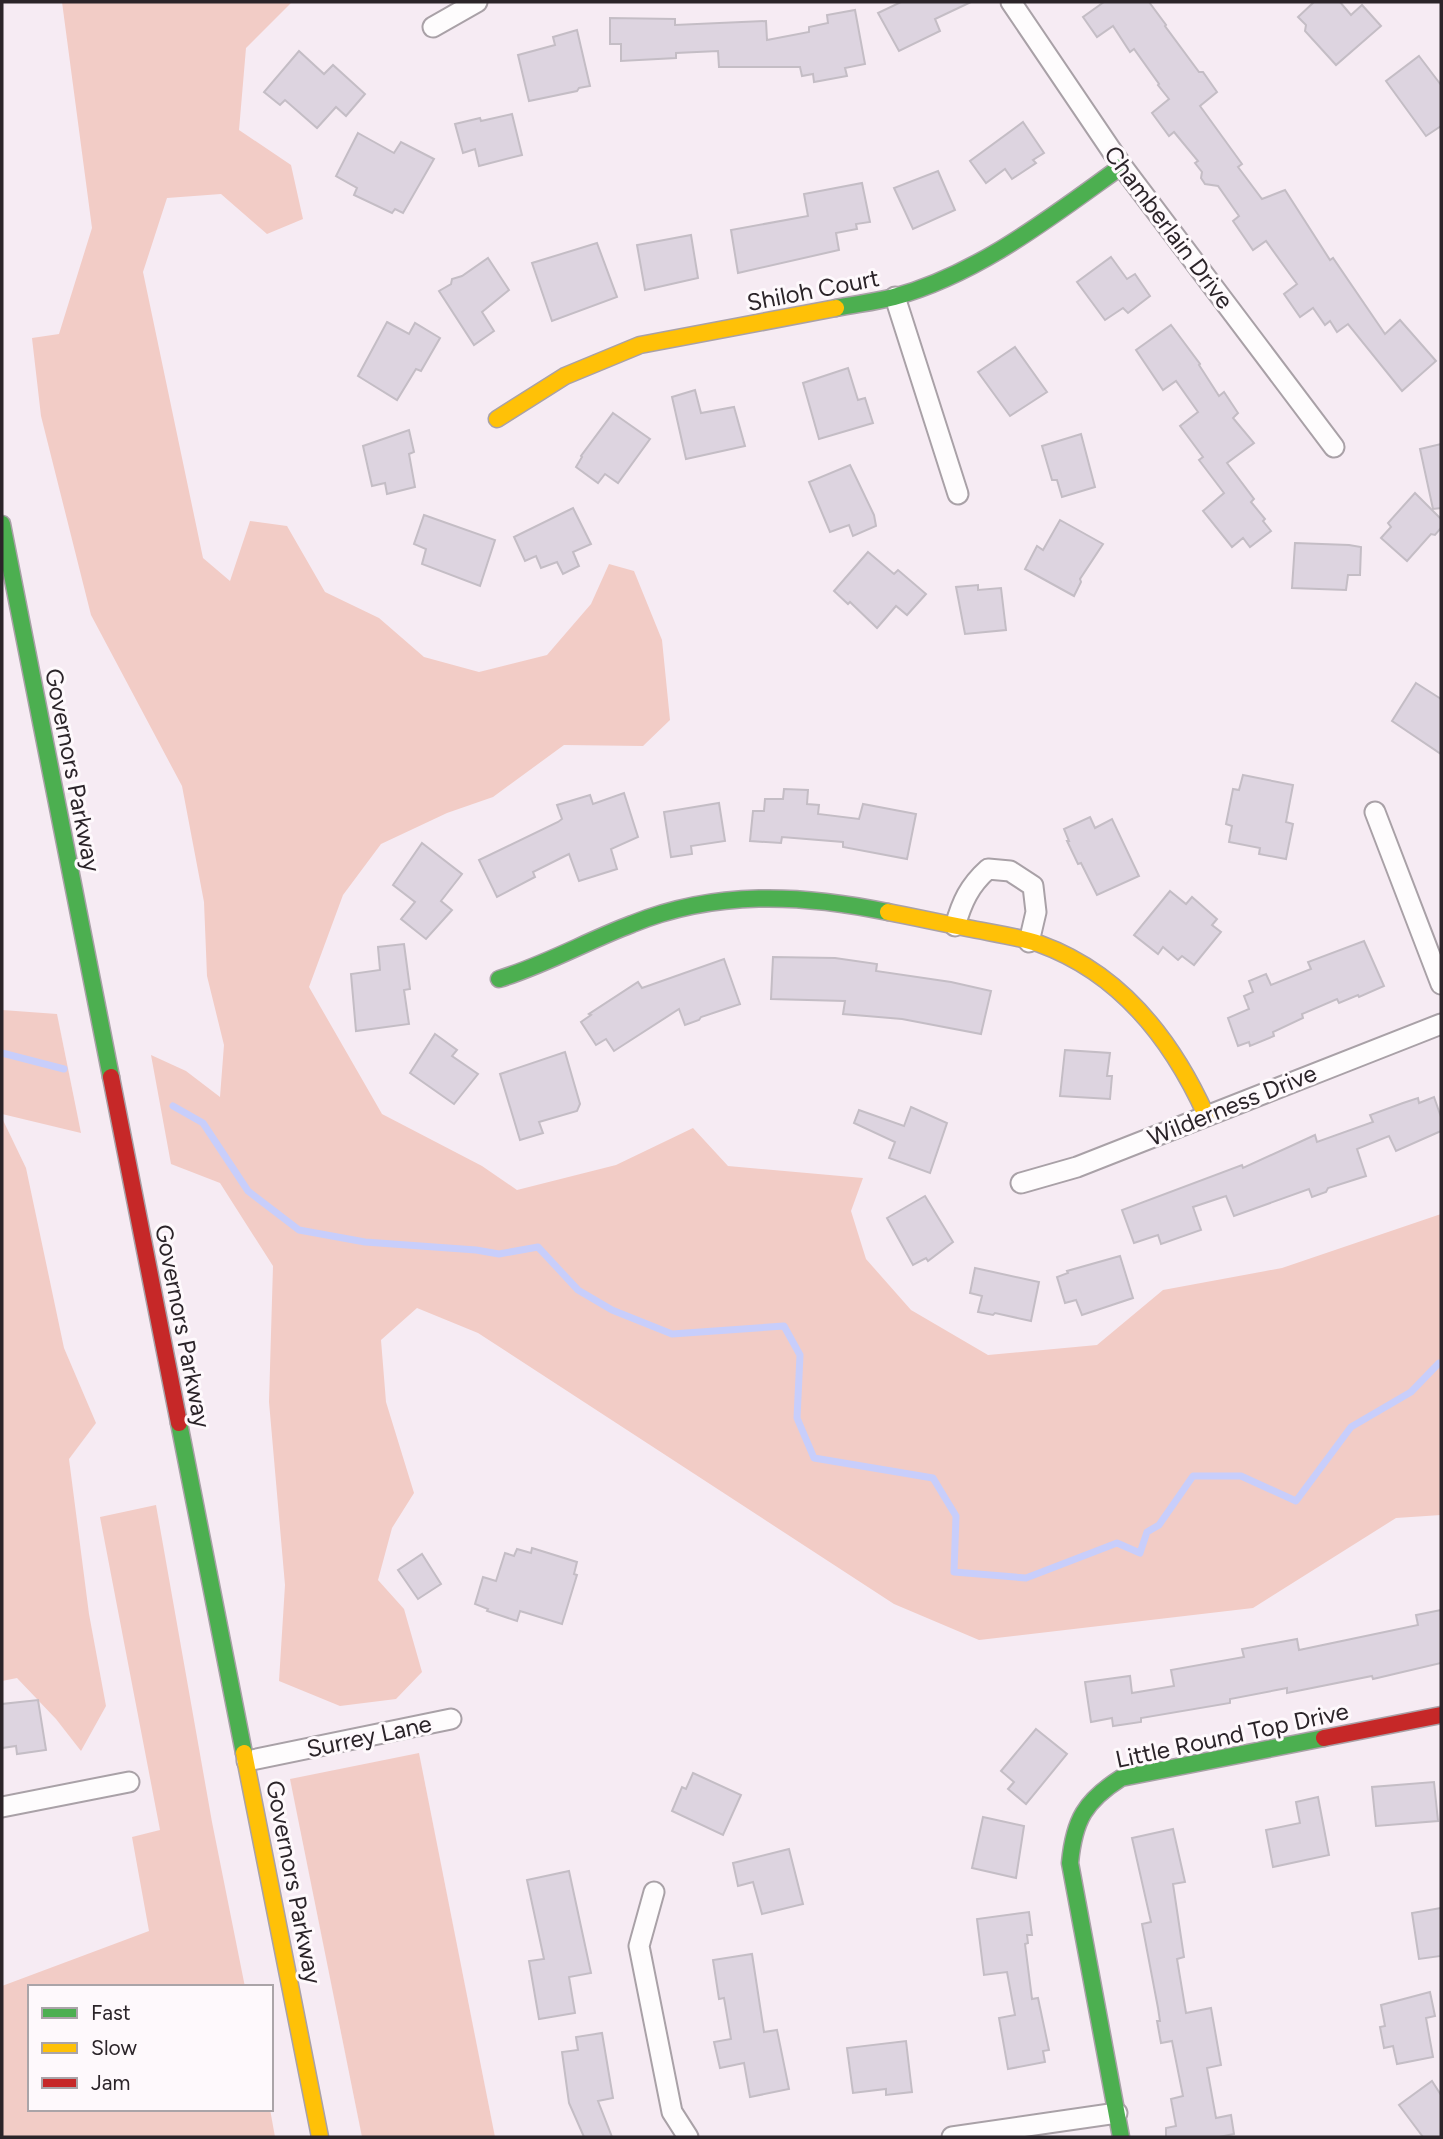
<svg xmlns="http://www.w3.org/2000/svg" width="1443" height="2139" font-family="Figtree,sans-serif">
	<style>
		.green { fill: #f2ccc6 }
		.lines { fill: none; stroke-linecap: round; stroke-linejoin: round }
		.stream { stroke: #c8cefb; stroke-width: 7 }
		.building { fill: #ddd4e0; stroke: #c4bdc5; stroke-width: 2 }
		.street-casing { stroke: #a9a1a7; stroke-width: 23 }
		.fast-casing { stroke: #a9a1a7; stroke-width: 19 }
		.slow-casing { stroke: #a9a1a7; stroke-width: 19 }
		.jam-casing { stroke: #a9a1a7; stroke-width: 19 }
		.street { stroke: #fefcfd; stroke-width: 19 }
		.fast { stroke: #4caf50; stroke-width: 16 }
		.slow { stroke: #ffc107; stroke-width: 16 }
		.jam { stroke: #c62828; stroke-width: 16 }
		.labels { text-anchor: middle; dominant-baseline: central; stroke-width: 6; stroke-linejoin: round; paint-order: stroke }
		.street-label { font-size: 24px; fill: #2b2429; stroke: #fef9fc }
	</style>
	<rect width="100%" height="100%" fill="#f6ebf3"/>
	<g class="green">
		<path d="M62,2H292L246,48L239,130L291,165L303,219L267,234L221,194L167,198L143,272L203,558L230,581L250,521L287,526L325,592L379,618L424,657L479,672L547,655L591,604L609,564L634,571L662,640L670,720L643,746L564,745L493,797L447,813L381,844L343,895L309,987L382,1114L482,1166L517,1190L616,1165L693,1128L728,1166L863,1178L851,1211L866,1259L911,1310L988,1355L1097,1345L1163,1290L1282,1268L1441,1214V1515L1396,1518L1253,1608L979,1640L894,1604L478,1333L417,1308L381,1340L386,1402L414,1493L392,1528L378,1580L404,1609L422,1672L396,1699L340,1706L279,1681L285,1585L269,1402L273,1266L220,1183L171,1164L151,1055L186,1071L220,1097L224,1045L207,976L204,902L182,786L91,615L41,416L32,338L59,334L92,228Z"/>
		<path d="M2,1010L57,1014L81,1133L2,1114Z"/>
		<path d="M2,1118L26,1168L64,1348L96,1423L69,1459L89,1614L106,1706L81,1751L56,1719L17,1678L2,1681Z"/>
		<path d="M156,1505L212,1822L245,1987H30V2109H270L275,2137H2V1986L149,1931L132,1837L160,1830L100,1517Z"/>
		<path d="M419,1753L495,2137H362L290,1779Z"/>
	</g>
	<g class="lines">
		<g class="stream">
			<path d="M2,1053L64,1069"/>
			<path d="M173,1106L203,1123L248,1191L299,1230L365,1242L476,1250L499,1254L538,1247L578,1290L612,1310L672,1334L784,1326L800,1355L797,1418L814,1458L933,1478L956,1516L954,1572L1026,1578L1117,1543L1140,1553L1147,1532L1159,1525L1193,1476H1241L1296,1501L1351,1427L1411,1392L1439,1363H1441"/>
		</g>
	</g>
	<g class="building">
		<path d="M901,2H971L935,19L940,31L899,51L878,13Z"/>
		<path d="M1104,2H1149L1166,25L1165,26L1199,72H1203L1217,92L1200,106L1242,164L1238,167L1262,199L1285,190L1330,260L1333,258L1385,334L1400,320L1436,361L1402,391L1348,324L1337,332L1330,321L1325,325L1313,308L1300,317L1284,294L1297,284L1266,241L1253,250L1233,221L1239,216L1218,186L1205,184L1201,178L1202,172L1195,163L1198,161L1174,132L1169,136L1152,113L1169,99L1158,85L1159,84L1134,49L1130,52L1113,26L1097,37L1083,17Z"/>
		<path d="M1314,2H1340L1351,15L1362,5L1381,26L1336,65L1305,31L1306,25L1298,17Z"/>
		<path d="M855,10L865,64L845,68L847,76L814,82L813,74L802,76L800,67H719L718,51L676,53V58L621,61V44H610V18L675,19V25L766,21L767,40L809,32V27L828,23L827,15Z"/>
		<path d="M577,30L590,86L579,88L577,91L529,101L518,55L555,45L553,37Z"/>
		<path d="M299,51L324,74L333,65L365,94L346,116L336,107L317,128L285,100L280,105L264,92Z"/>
		<path d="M1419,56L1441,85V126L1426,136L1386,81Z"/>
		<path d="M512,114L522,155L479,166L475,149L463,153L455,124L480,118L481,121Z"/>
		<path d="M1023,122L1044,153L1033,160L1036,163L1012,179L1005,169L986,183L970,161Z"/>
		<path d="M358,133L394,153L401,142L434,159L403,213L395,209L392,213L354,195L357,188L336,176Z"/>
		<path d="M938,171L955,210L913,229L894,188Z"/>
		<path d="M862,183L870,222L856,224L857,229L836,233L839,250L738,273L731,230L808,216L804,194Z"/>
		<path d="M691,235L698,278L645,290L637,245Z"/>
		<path d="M597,243L617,297L552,321L532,263Z"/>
		<path d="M1111,257L1127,279L1135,274L1150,296L1128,313L1123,308L1105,320L1077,282Z"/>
		<path d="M488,258L509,290L482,312L494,331L474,345L439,291L451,284L452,279L462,276Z"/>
		<path d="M387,322L409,334L415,323L440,338L421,371L416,369L397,400L358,376Z"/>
		<path d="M1171,325L1200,364L1199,365L1219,396L1224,392L1238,413L1233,418L1254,443L1227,463L1254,499L1251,502L1265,519L1263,521L1271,531L1250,547L1243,538L1232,547L1203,511L1224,493L1199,460L1203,457L1180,426L1198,412L1176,381L1163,390L1136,350Z"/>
		<path d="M1015,347L1047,392L1010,416L978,372Z"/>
		<path d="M848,368L858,400L865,398L873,423L819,439L803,383Z"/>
		<path d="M695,390L701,413L734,407L745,446L686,459L672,397Z"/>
		<path d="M613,413L650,439L618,483L605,474L598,483L576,467L582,457L581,456Z"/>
		<path d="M409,430L414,452L409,454L415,487L387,494L385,483L372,486L363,446Z"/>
		<path d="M1081,434L1095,487L1062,497L1057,480H1052L1042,446Z"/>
		<path d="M1441,444V508L1433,509L1420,449Z"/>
		<path d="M850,465L874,515L876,526L853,536L849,525L830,532L809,482Z"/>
		<path d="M1415,493L1441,519V528L1435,535L1431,534L1407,561L1381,538L1391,527L1388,523Z"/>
		<path d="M573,508L591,544L573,552L579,566L563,574L557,562L541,568L536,556L525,561L514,537Z"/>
		<path d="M424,515L495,540L480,586L422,564L426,549L414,544Z"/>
		<path d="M1060,520L1103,544L1080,579L1081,582L1074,596L1025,569L1037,546L1043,550Z"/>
		<path d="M1295,543L1349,545L1361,547L1360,575H1348L1346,590L1292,588Z"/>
		<path d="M868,552L894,574L898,570L926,594L907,615L896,606L877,628L850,602L848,604L834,591Z"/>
		<path d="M978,585V590L1001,588L1006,630L965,634L956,587Z"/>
		<path d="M1416,683L1441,699V754L1392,721Z"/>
		<path d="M1243,775L1293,785L1286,822L1293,824L1286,859L1259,854L1260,848L1229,842L1232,826L1226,824L1233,789L1239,790Z"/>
		<path d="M784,789L808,790L807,804L819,805L818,814L859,819L863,804L916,814L907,859L843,847V842L782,837L781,843L750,841L753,811H764L765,799H783Z"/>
		<path d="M624,793L638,837L611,849L617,869L579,881L569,854L533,872L535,877L497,897L479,860L558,822L562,819L557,805L590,795L593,804Z"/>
		<path d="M719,803L725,841L691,846L692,854L671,857L664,812Z"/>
		<path d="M1090,817L1095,828L1112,819L1139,876L1097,895L1081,863L1078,864L1067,841H1069L1064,829Z"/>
		<path d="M422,843L462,874L441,901L452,910L426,939L401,919L415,902L393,885Z"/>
		<path d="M1170,891L1186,904L1192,897L1217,919L1212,925L1221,932L1194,965L1182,956L1178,960L1163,947L1158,954L1134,935Z"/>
		<path d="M1364,941L1384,986L1359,997L1358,995L1339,1003L1337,999L1302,1014L1303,1018L1273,1032L1274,1036L1250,1046L1249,1042L1238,1046L1228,1018L1249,1009L1244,996L1253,992L1249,981L1266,974L1271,985L1311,969L1308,962Z"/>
		<path d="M404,944L410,989L404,990L409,1024L356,1031L351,974L380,970L378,947Z"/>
		<path d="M773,957L835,958L877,964L876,971L951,982L991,991L981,1034L902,1019L843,1014L845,1001L771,999Z"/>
		<path d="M724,959L740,1004L701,1017L699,1020L685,1025L679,1009L614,1051L606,1039L596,1045L581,1022L591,1015L589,1014L638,982L642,988Z"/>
		<path d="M435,1034L457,1050L452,1056L478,1074L454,1104L410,1073Z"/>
		<path d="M1065,1050L1110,1053L1107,1076H1112L1110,1099L1060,1096Z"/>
		<path d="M565,1052L580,1104L577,1111L539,1122L543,1133L520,1140L500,1074Z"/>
		<path d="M1434,1097L1441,1117V1131L1396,1151L1389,1136L1357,1149L1366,1176L1328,1188L1326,1192L1312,1197L1309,1189L1234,1216L1226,1196L1193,1207L1201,1230L1161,1244L1158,1235L1134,1243L1122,1210L1242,1165L1243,1168L1315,1135L1317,1142L1373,1122L1370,1115L1403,1103L1418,1098L1419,1103Z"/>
		<path d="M911,1107L947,1123L930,1173L889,1158L895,1142L854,1123L859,1110L904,1126Z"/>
		<path d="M925,1196L953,1242L928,1261L926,1258L913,1265L887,1218Z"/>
		<path d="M1120,1256L1133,1298L1082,1315L1076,1300L1065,1303L1057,1277L1068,1273L1067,1271Z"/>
		<path d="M975,1268L1039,1282L1031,1321L995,1313L993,1315L978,1312L982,1296L970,1293Z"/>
		<path d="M532,1548L577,1562L574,1574L577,1575L562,1624L520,1611L517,1621L487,1611L488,1609L475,1604L483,1577L496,1581L505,1553L514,1556L517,1549L531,1553Z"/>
		<path d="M422,1554L441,1584L418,1599L398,1570Z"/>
		<path d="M1441,1610V1663L1373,1679L1372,1676L1287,1693V1688L1230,1699V1703L1141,1718V1722L1113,1726L1112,1718L1091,1722L1085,1682L1130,1676L1132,1693L1174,1686L1171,1670L1244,1657L1242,1649L1297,1639L1299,1650L1418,1625L1416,1615Z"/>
		<path d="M38,1700L46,1750L17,1754L16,1746L2,1748V1704Z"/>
		<path d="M1036,1729L1067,1754L1026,1804L1008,1789L1014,1782L1001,1771Z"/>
		<path d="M693,1773L741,1795L723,1835L672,1811L682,1787L686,1789Z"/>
		<path d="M1434,1782L1438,1821L1376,1826L1372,1787Z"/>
		<path d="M1318,1797L1329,1855L1273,1867L1266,1830L1300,1823L1296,1802Z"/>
		<path d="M983,1817L1024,1826L1016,1878L972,1868Z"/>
		<path d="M1173,1829L1185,1882L1173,1884L1184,1957L1177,1959L1186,2013L1211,2008L1221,2065L1207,2068L1216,2118L1231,2115L1234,2134L1219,2137H1166V2128L1176,2126L1171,2099L1183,2096L1172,2041L1161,2043L1157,2021H1160L1158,2008L1142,1924L1151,1922L1132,1838Z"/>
		<path d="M789,1849L803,1904L762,1914L753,1882L738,1886L733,1863Z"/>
		<path d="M569,1871L591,1973L569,1977L575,2013L539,2019L529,1961L544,1959L527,1880Z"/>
		<path d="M1441,1908V1956L1419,1959L1412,1913Z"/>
		<path d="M1029,1912L1032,1935H1027L1028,1943L1025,1944L1032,1999L1038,1998L1049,2050L1043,2051L1045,2062L1008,2069L999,2018L1015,2015L1007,1972L984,1975L977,1919Z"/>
		<path d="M752,1954L764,2032L777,2030L789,2089L750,2097L744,2063L720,2068L714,2042L731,2039L724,1998L719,1999L713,1960Z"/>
		<path d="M1430,1992L1435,2016L1426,2018L1433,2057L1397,2064L1393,2046L1384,2048L1380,2027L1385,2026L1381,2005Z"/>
		<path d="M602,2033L613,2098L598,2101L612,2137H584L569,2103L562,2052L578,2050L576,2037Z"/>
		<path d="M906,2041L912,2092L886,2095V2089L853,2093L847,2048Z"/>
		<path d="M1432,2081L1441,2095V2137H1423L1399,2105Z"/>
	</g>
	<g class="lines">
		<g class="street-casing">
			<g id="street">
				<path d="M1011,2L1122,166L1334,447"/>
				<path d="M433,27L477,2"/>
				<path d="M895,297L958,494"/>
				<path d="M1375,812L1441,984"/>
				<path d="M955,926C962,902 969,886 988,869L1010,871L1033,886L1036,912L1029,942"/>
				<path d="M1021,1183L1077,1167L1441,1024"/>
				<path d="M247,1761L451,1719"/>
				<path d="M2,1807L129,1782"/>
				<path d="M654,1892L639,1946L672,2112L688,2137"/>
				<path d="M952,2137L1117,2113"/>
			</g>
		</g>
		<g class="fast-casing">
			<g id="fast">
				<path d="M836,308C855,304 876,302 894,297C979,274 1052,216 1122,166"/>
				<path d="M2,524L111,1077"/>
				<path d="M499,979C545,965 587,941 632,924C715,890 802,894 888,912"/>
				<path d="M179,1423L244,1753"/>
				<path d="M1121,2137L1070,1863C1074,1820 1085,1801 1121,1778L1324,1738"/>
			</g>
		</g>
		<g class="slow-casing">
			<g id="slow">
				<path d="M497,419L565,376L640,345L836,308"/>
				<path d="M888,912C914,917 941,923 967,928C991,933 1016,936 1040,944C1120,973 1172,1040 1206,1115"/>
				<path d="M244,1753L320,2137"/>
			</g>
		</g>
		<g class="jam-casing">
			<g id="jam">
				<path d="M111,1077L179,1423"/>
				<path d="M1324,1738L1441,1715"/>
			</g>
		</g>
		<use href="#street" class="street"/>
		<use href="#fast" class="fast"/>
		<use href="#slow" class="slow"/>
		<use href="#jam" class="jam"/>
	</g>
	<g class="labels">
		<g class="street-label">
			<text transform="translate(1169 227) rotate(53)">Chamberlain Drive</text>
			<text transform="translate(813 290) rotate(-11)">Shiloh Court</text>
			<text transform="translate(73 770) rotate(79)">Governors Parkway</text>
			<text transform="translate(1232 1105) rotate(-22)">Wilderness Drive</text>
			<text transform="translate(183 1326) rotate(79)">Governors Parkway</text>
			<text transform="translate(1232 1735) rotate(-12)">Little Round Top Drive</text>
			<text transform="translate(369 1736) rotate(-12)">Surrey Lane</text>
			<text transform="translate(294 1882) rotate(79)">Governors Parkway</text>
		</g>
	</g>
	<rect width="1443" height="2139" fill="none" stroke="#2b2429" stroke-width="7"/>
	<rect x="28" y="1985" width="245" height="126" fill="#fef9fc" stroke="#aaa4a8" stroke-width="2"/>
	<rect x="42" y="2008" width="35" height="10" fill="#4caf50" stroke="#aaa4a8" stroke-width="2"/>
	<text x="91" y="2020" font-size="21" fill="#2b2429">Fast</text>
	<rect x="42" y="2043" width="35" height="10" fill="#ffc107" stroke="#aaa4a8" stroke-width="2"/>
	<text x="91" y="2055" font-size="21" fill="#2b2429">Slow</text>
	<rect x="42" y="2078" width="35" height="10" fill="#c62828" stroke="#aaa4a8" stroke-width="2"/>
	<text x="91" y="2090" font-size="21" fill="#2b2429">Jam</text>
</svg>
